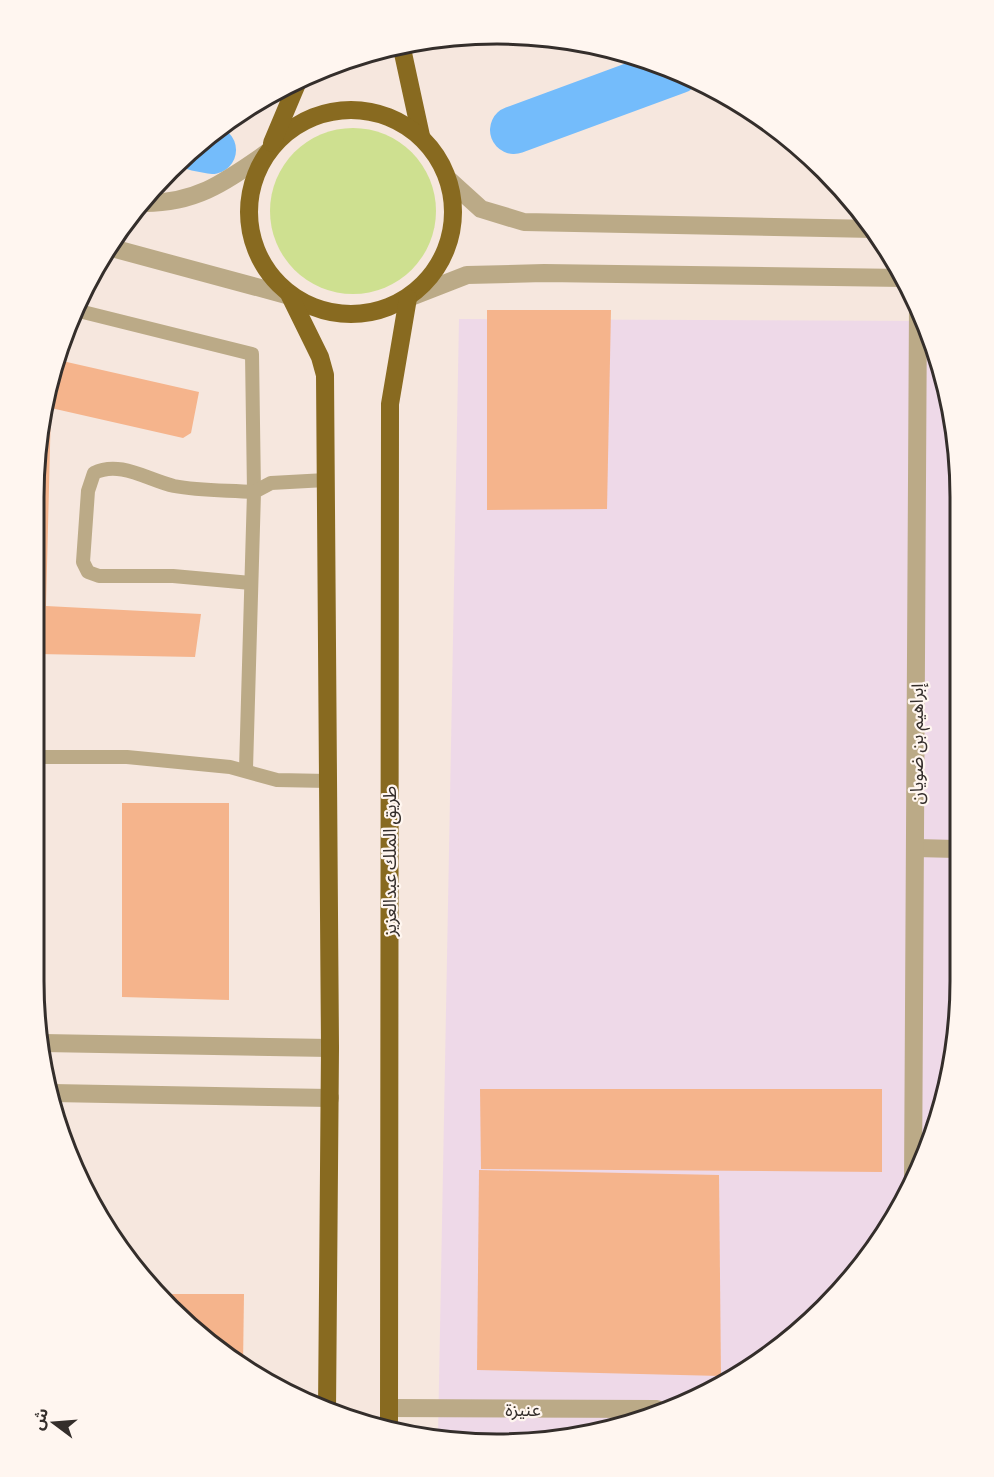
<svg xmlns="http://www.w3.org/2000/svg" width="994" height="1477" font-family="'Roboto Condensed','Noto Sans Arabic',sans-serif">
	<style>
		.industrial { fill: #eed9e8 }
		.green { fill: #cee090 }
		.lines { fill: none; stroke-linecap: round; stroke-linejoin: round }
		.river { stroke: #74bcfb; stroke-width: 48 }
		.building { fill: #f5b48c }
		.service { stroke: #bbaa87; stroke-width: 14 }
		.tertiary { stroke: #bbaa87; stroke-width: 18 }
		.trunk { stroke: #886a20; stroke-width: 18 }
		.labels { text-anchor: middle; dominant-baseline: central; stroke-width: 4.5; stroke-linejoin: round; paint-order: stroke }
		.street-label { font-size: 18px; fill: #342e2b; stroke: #fff6f0 }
		.rim { fill: none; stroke: #342e2b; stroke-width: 3 }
	</style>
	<rect width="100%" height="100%" fill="#f6e7de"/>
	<path class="industrial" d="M459,319L926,321L952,406L961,497L952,1070L913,1186L825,1308L729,1382L588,1435L466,1443L438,1436Z"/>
	<circle class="green" cx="353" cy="211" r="83"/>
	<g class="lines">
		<g class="river">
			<path d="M514,130L677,70"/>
			<path d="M196,147L212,150"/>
		</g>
	</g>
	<g class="building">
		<path d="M487,310H611L607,509L487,510Z"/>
		<path d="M58,360L199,392L191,433L183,438L51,408L46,606L201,614L195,657L38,654L42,407Z"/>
		<path d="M122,803H229V1000L122,997Z"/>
		<path d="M480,1089H882V1172L481,1169Z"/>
		<path d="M479,1170L719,1175L721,1376L477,1370Z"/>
		<path d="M164,1294H244L243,1365L214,1348Z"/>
	</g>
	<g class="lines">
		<g class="service">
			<path d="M75,310L252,354L254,492C228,490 200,491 174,486C148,480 120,460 94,473L88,491L83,562L88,572L99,576H173L251,583"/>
			<path d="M36,757H127L230,767L277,780L328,781"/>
			<path d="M246,769L254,492L271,483L326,480"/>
		</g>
		<g class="tertiary">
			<path d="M449,180L481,209L524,222L874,229"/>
			<path d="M145,203C198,203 226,181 268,152"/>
			<path d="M112,248L290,296"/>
			<path d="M408,298L467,275L544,273L904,278"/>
			<path d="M916,848L956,849"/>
			<path d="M43,1043L330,1048"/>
			<path d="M52,1093L330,1098"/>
			<path d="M913,1185L918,304"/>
			<path d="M389,1408L657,1409"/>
		</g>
		<g class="trunk">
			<path d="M401,44L421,136"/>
			<circle cx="351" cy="212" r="102"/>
			<path d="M272,143L299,79"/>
			<path d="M290,296L320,357L325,375L330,1048L327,1411"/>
			<path d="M389,1425L390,404L408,298"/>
		</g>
	</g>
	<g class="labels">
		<g class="street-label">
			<text transform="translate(916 744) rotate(-90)">إبراهيم بن ضويان</text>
			<text transform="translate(389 861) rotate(-90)">طريق الملك عبدالعزيز</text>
			<text x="523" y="1409">عنيزة</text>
		</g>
	</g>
	<path d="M0 0H994V1477H0ZM497 44H497A453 453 0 0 1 950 497V981A453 453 0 0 1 497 1434H497A453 453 0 0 1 44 981V497A453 453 0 0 1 497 44Z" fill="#fff6f0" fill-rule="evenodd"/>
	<path class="rim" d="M497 44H497A453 453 0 0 1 950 497V981A453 453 0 0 1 497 1434H497A453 453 0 0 1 44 981V497A453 453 0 0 1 497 44Z"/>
	<g transform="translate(54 1423) rotate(286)" stroke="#fff6f0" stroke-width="4.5" paint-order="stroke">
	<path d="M0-4.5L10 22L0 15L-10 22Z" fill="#342e2b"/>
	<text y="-9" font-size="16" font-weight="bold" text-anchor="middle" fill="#342e2b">ش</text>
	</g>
</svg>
